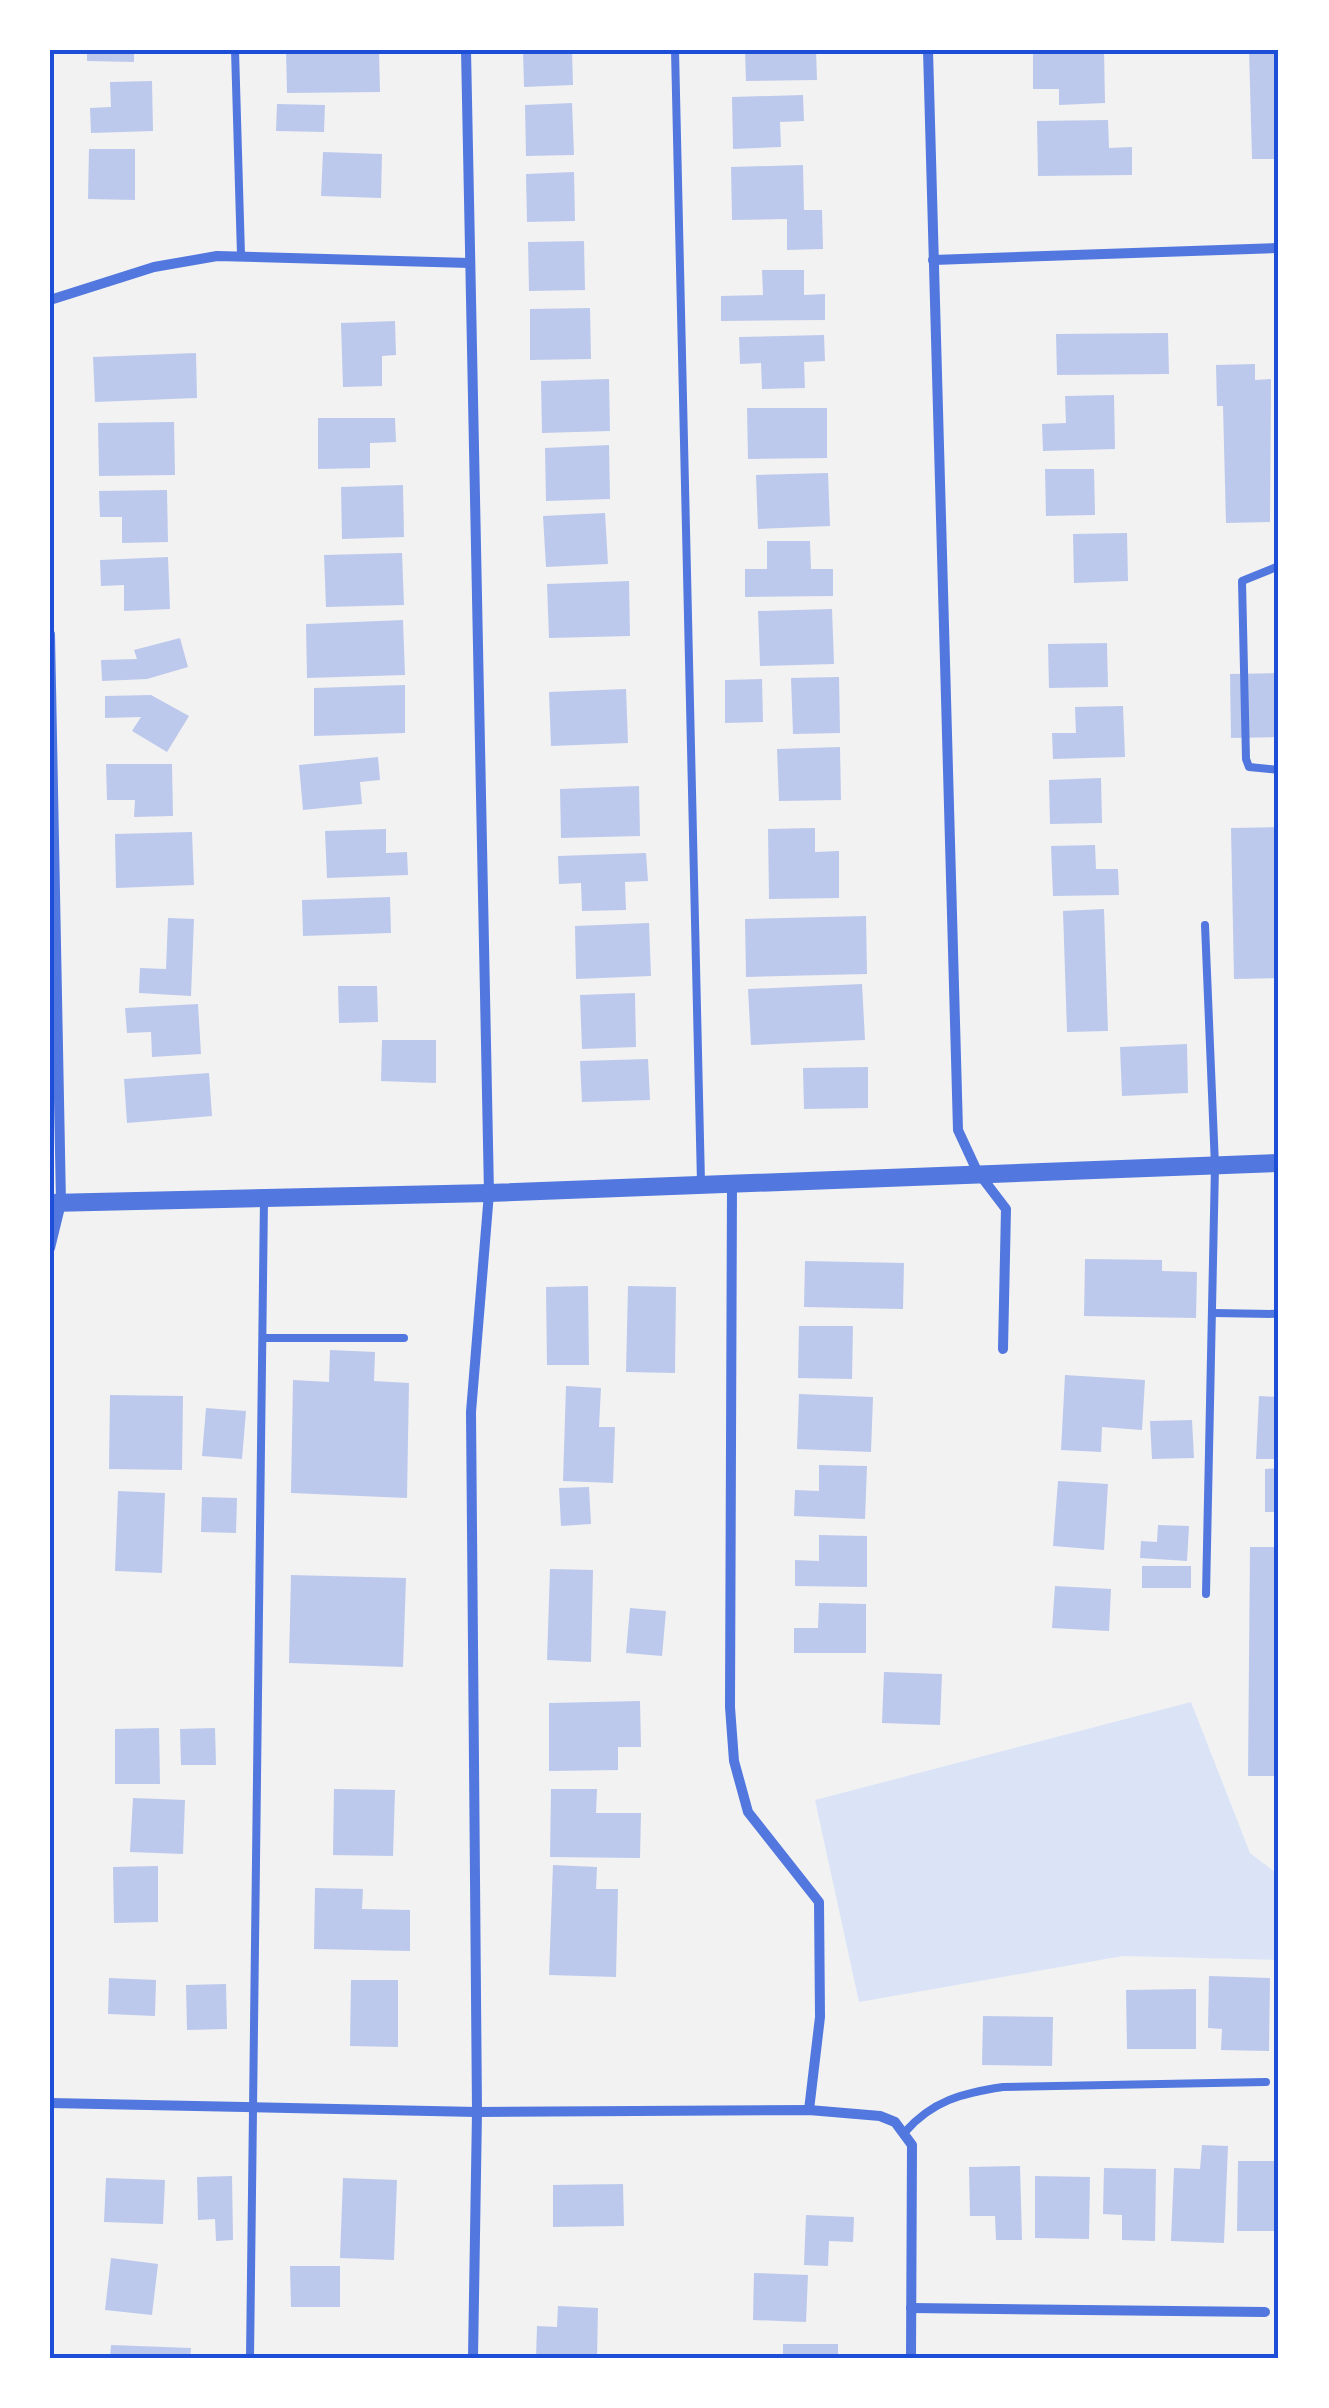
<svg xmlns="http://www.w3.org/2000/svg" width="1329" height="2408" font-family="'Libre Baskerville',serif">
	<style>
		.green { fill: #dbe4f7 }
		.building { fill: #bdc9ec }
		.lines { fill: none; stroke-linecap: round; stroke-linejoin: round }
		.service { stroke: #5277de; stroke-width: 8 }
		.minor { stroke: #5277de; stroke-width: 10 }
		.tertiary { stroke: #5277de; stroke-width: 18 }
		.neatline { fill: none; stroke: #1d4ed8; stroke-width: 4 }
	</style>
	<rect width="100%" height="100%" fill="#f2f2f2"/>
	<path class="green" d="M1191,1702L1250,1853L1279,1875V1960L1123,1956L859,2002L815,1800Z"/>
	<g class="building">
		<path d="M87,50H134V62L87,61Z"/>
		<path d="M286,50H379L380,92L287,93Z"/>
		<path d="M523,50H572L573,85L524,87Z"/>
		<path d="M745,50H816L817,80L746,81Z"/>
		<path d="M1104,50L1105,103L1059,105V89H1033V52Z"/>
		<path d="M1249,50H1279V159H1252Z"/>
		<path d="M152,81L153,131L91,133L90,108L111,107L110,82Z"/>
		<path d="M803,95L804,121L780,122L781,147L733,149L732,97Z"/>
		<path d="M572,103L574,155L526,156L525,105Z"/>
		<path d="M277,104L325,105L324,132L276,131Z"/>
		<path d="M1108,120L1109,148L1132,147V175L1038,176L1037,121Z"/>
		<path d="M89,149H135V200L88,199Z"/>
		<path d="M323,152L382,154L381,198L321,196Z"/>
		<path d="M803,165L804,210H822L823,249L787,250V219L732,220L731,167Z"/>
		<path d="M574,172L575,221L527,222L526,174Z"/>
		<path d="M584,241L585,290L529,291L528,242Z"/>
		<path d="M762,270H804V295L825,294V320L721,321V296L763,295Z"/>
		<path d="M590,308L591,359L530,360V309Z"/>
		<path d="M395,321L396,355L382,356V386L343,387L341,323Z"/>
		<path d="M1168,333L1169,374L1057,375L1056,334Z"/>
		<path d="M824,335L825,361L804,362L805,388L762,389L761,363L740,364L739,337Z"/>
		<path d="M196,353L197,398L95,402L93,357Z"/>
		<path d="M1255,364V380L1271,379L1270,522L1226,523L1223,406H1217L1216,365Z"/>
		<path d="M609,379L610,431L542,433L541,381Z"/>
		<path d="M1114,395L1115,449L1043,451L1042,424L1066,423L1065,396Z"/>
		<path d="M747,408H827V458L748,459Z"/>
		<path d="M318,418H395L396,442L370,443V468L318,469Z"/>
		<path d="M174,422L175,475L99,476L98,423Z"/>
		<path d="M609,445L610,499L546,501L545,448Z"/>
		<path d="M1045,469H1094L1095,515L1046,516Z"/>
		<path d="M828,473L830,526L758,529L756,475Z"/>
		<path d="M403,485L404,537L342,539L341,487Z"/>
		<path d="M167,490L168,542L122,543V517H100L99,491Z"/>
		<path d="M605,513L608,564L546,567L543,516Z"/>
		<path d="M1127,533L1128,581L1074,583L1073,534Z"/>
		<path d="M767,541H810L811,569H833V596L745,597V569H767Z"/>
		<path d="M402,553L404,605L326,607L324,555Z"/>
		<path d="M168,557L170,609L124,611V585L101,586L100,560Z"/>
		<path d="M629,581L630,636L549,638L547,584Z"/>
		<path d="M832,609L834,664L760,666L758,611Z"/>
		<path d="M403,620L405,675L307,678L306,624Z"/>
		<path d="M180,638L188,667L147,679L102,681L101,660L137,659L134,650Z"/>
		<path d="M1107,643L1108,687L1049,688L1048,644Z"/>
		<path d="M1279,673V737L1231,738L1230,674Z"/>
		<path d="M839,677L840,733L793,734L791,678Z"/>
		<path d="M762,679L763,722L725,723V680Z"/>
		<path d="M405,685V733L314,736V688Z"/>
		<path d="M626,689L628,743L551,746L549,692Z"/>
		<path d="M151,695L189,716L167,752L132,731L141,717L105,718V696Z"/>
		<path d="M1123,706L1125,757L1053,759L1052,733H1076L1075,707Z"/>
		<path d="M840,747L841,800L779,801L777,749Z"/>
		<path d="M378,757L380,780L360,782L362,804L303,810L299,765Z"/>
		<path d="M106,764H172L173,816L134,817L135,800H107Z"/>
		<path d="M1101,778L1102,823L1050,824L1049,780Z"/>
		<path d="M639,786L640,836L561,838L560,789Z"/>
		<path d="M1279,827V978L1234,979L1231,828Z"/>
		<path d="M815,828V852L839,851V898L769,899L768,829Z"/>
		<path d="M386,829V853L407,852L408,875L327,878L325,831Z"/>
		<path d="M192,832L194,885L116,888L115,834Z"/>
		<path d="M1095,845L1096,869H1118L1119,895L1053,896L1051,846Z"/>
		<path d="M646,853L648,881L625,882L626,910L582,911L581,883L559,884L558,856Z"/>
		<path d="M390,897L391,933L303,936L302,900Z"/>
		<path d="M1104,909L1108,1031L1067,1032L1063,911Z"/>
		<path d="M866,916L867,974L746,977L745,919Z"/>
		<path d="M168,918L194,919L191,996L139,993L140,968L166,969Z"/>
		<path d="M649,923L651,976L576,979L575,926Z"/>
		<path d="M862,984L865,1040L751,1045L748,989Z"/>
		<path d="M338,986H377L378,1022L339,1023Z"/>
		<path d="M635,993L636,1047L582,1049L580,995Z"/>
		<path d="M198,1004L201,1054L152,1057L151,1032L127,1033L125,1008Z"/>
		<path d="M382,1040H436V1083L381,1081Z"/>
		<path d="M1187,1044L1188,1093L1122,1096L1120,1047Z"/>
		<path d="M648,1059L650,1100L582,1102L580,1061Z"/>
		<path d="M868,1067V1108L804,1109L803,1068Z"/>
		<path d="M209,1073L212,1116L127,1123L124,1079Z"/>
		<path d="M1085,1259L1162,1260V1271L1197,1272L1196,1318L1084,1316Z"/>
		<path d="M805,1261L904,1263L903,1309L804,1307Z"/>
		<path d="M588,1286L589,1365H547L546,1287Z"/>
		<path d="M628,1286L676,1287L675,1373L626,1372Z"/>
		<path d="M799,1326H853L852,1379L798,1378Z"/>
		<path d="M330,1350L375,1352L374,1381L409,1383L407,1498L291,1493L293,1380L329,1382Z"/>
		<path d="M1065,1375L1145,1380L1142,1430L1102,1427L1101,1452L1061,1450Z"/>
		<path d="M566,1386L601,1388L599,1427H615L613,1483L563,1481Z"/>
		<path d="M799,1394L873,1397L871,1452L797,1449Z"/>
		<path d="M110,1395L183,1396L182,1470L109,1469Z"/>
		<path d="M1259,1396L1279,1397V1459H1256Z"/>
		<path d="M206,1408L246,1411L242,1459L202,1456Z"/>
		<path d="M1192,1420L1194,1458L1152,1459L1150,1421Z"/>
		<path d="M819,1465L867,1466L865,1519L794,1516L795,1490L819,1491Z"/>
		<path d="M1279,1468V1512H1265V1469Z"/>
		<path d="M1058,1481L1108,1484L1104,1550L1053,1546Z"/>
		<path d="M589,1487L591,1524L561,1526L559,1488Z"/>
		<path d="M118,1491L165,1493L162,1573L115,1571Z"/>
		<path d="M202,1497L237,1498L236,1533L201,1532Z"/>
		<path d="M1158,1525L1189,1526L1187,1561L1140,1558L1141,1541L1157,1542Z"/>
		<path d="M819,1535L867,1536V1587L795,1586V1560L819,1561Z"/>
		<path d="M1250,1547H1279V1776H1248Z"/>
		<rect x="1142" y="1566" width="49" height="22"/>
		<path d="M550,1569L593,1570L591,1662L547,1660Z"/>
		<path d="M291,1575L406,1578L403,1667L289,1663Z"/>
		<path d="M1055,1586L1111,1589L1109,1631L1052,1628Z"/>
		<path d="M819,1603L866,1604V1653H794V1628H818Z"/>
		<path d="M630,1608L666,1611L662,1656L626,1653Z"/>
		<path d="M884,1672L942,1674L940,1725L882,1723Z"/>
		<path d="M640,1701L641,1747H618V1770L549,1771V1703Z"/>
		<path d="M159,1728L160,1784H115V1729Z"/>
		<path d="M215,1728L216,1765H181L180,1729Z"/>
		<path d="M334,1789L395,1790L393,1856L333,1855Z"/>
		<path d="M551,1789H597L596,1813H641L640,1858L550,1857Z"/>
		<path d="M133,1798L185,1800L183,1854L130,1852Z"/>
		<path d="M553,1865L597,1867L596,1889H618L616,1977L549,1975Z"/>
		<path d="M158,1866V1922L114,1923L113,1867Z"/>
		<path d="M315,1888L363,1889L362,1909L410,1910V1951L314,1949Z"/>
		<path d="M1209,1976L1270,1978L1269,2051L1221,2050L1222,2029L1208,2028Z"/>
		<path d="M109,1978L156,1980L155,2016L108,2014Z"/>
		<path d="M351,1980H398V2047L350,2046Z"/>
		<path d="M226,1984L227,2029L187,2030L186,1985Z"/>
		<path d="M1196,1989V2049H1127L1126,1990Z"/>
		<path d="M983,2016L1053,2017L1052,2066L982,2065Z"/>
		<path d="M1202,2145L1228,2146L1224,2243L1171,2241L1174,2168L1200,2169Z"/>
		<path d="M1238,2161H1279V2231H1237Z"/>
		<path d="M1020,2166L1022,2240H996L995,2216H970L969,2167Z"/>
		<path d="M1104,2168L1156,2169L1155,2241L1122,2240V2215L1103,2214Z"/>
		<path d="M232,2176L233,2240L216,2241L215,2219L198,2220L197,2177Z"/>
		<path d="M1035,2176L1090,2177L1089,2239L1035,2238Z"/>
		<path d="M106,2178L165,2180L163,2224L104,2222Z"/>
		<path d="M343,2178L397,2180L394,2260L340,2258Z"/>
		<path d="M623,2184L624,2226L553,2227V2185Z"/>
		<path d="M806,2215L854,2217L853,2242L829,2241L828,2266L804,2265Z"/>
		<path d="M111,2258L158,2264L152,2315L105,2310Z"/>
		<path d="M290,2266H340V2307H291Z"/>
		<path d="M754,2273L808,2275L806,2322L753,2320Z"/>
		<path d="M558,2306L598,2308L597,2358H536L537,2326L557,2327Z"/>
		<rect x="783" y="2344" width="55" height="14"/>
		<path d="M111,2345L191,2348L190,2358H110Z"/>
	</g>
	<g class="lines">
		<g class="service">
			<path d="M235,50L241,255"/>
			<path d="M675,50L701,1183"/>
			<path d="M1279,566L1242,581L1246,759L1249,767L1279,770"/>
			<path d="M1205,925L1215,1166L1206,1594"/>
			<path d="M1213,1313L1279,1314"/>
			<path d="M263,1338H404"/>
			<path d="M905,2132C932,2101 962,2093 1003,2087L1266,2082"/>
			<path d="M250,2358L264,1198"/>
		</g>
		<g class="minor">
			<path d="M466,50L489,1193L471,1412L477,2112L473,2358"/>
			<path d="M928,50L958,1130L977,1171L1006,1209L1003,1349"/>
			<path d="M933,260L1279,248"/>
			<path d="M50,300L154,267L217,256L470,263"/>
			<path d="M50,634L61,1203L50,1248"/>
			<path d="M732,1183L730,1707L734,1761L748,1812L819,1902L820,2017L809,2110"/>
			<path d="M50,2103L477,2112L809,2110L880,2116L895,2122L912,2145L911,2358"/>
			<path d="M911,2308L1265,2312"/>
		</g>
		<path class="tertiary" d="M50,1203L489,1193L1279,1163"/>
	</g>
	<rect width="1329" height="2408" fill="none" stroke="#ffffff" stroke-width="105"/>
	<rect x="52" y="52" width="1224" height="2304" class="neatline"/>
</svg>
